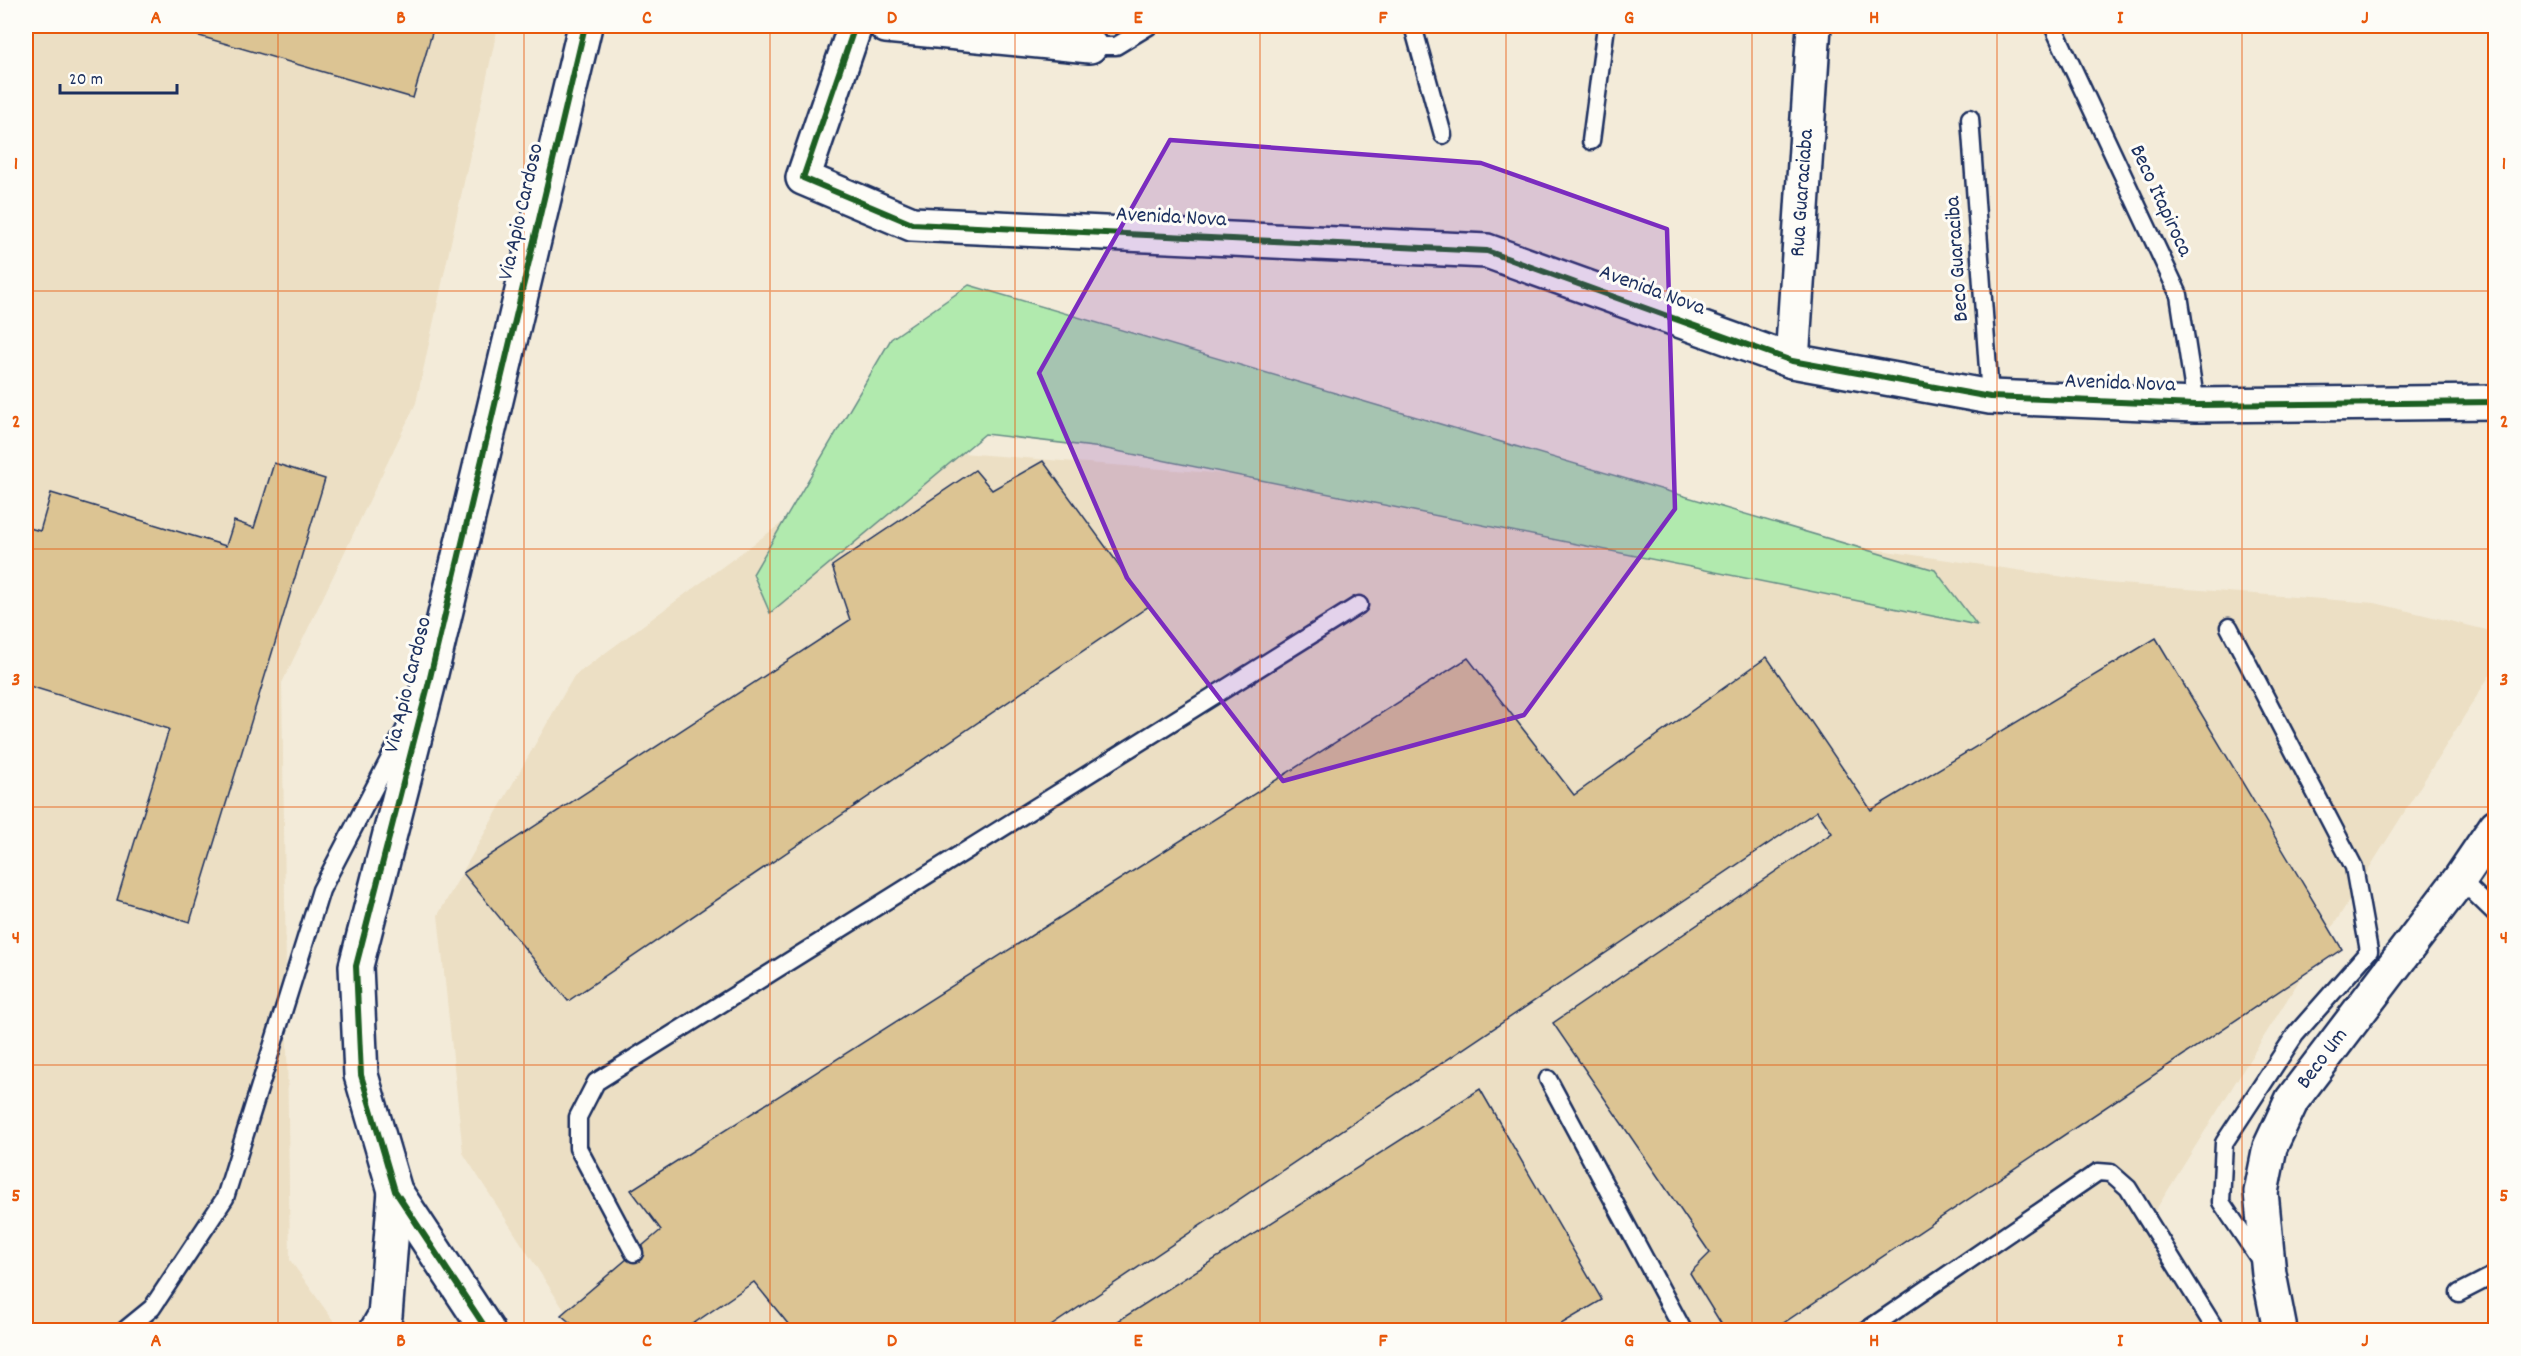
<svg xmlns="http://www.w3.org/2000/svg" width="2521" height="1356" font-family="Dekko,sans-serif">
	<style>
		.built { fill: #ecdfc4 }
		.green { fill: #b1eaae; stroke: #668c86; stroke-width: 1.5 }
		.building { fill: #dcc493; stroke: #1b2f5e; stroke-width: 1.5 }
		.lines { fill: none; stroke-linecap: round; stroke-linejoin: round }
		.lane-casing { stroke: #1b2f5e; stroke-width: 21 }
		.street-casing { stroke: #1b2f5e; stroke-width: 38 }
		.secondary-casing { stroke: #1b2f5e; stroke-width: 38 }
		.lane { stroke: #fdfcf7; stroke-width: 16 }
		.street { stroke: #fdfcf7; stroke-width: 33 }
		.secondary { stroke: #fdfcf7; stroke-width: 33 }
		.cycleway-casing { stroke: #fdfcf7; stroke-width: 10 }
		.cycleway { stroke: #1b5e20; stroke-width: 6 }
		.marked { fill: #7b2cbf; fill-opacity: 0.2; stroke: #7b2cbf; stroke-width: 4.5; stroke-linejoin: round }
		.grid { fill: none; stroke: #e8590c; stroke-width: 1.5; stroke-opacity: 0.55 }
		.labels { text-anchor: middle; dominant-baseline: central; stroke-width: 6; stroke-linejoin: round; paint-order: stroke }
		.street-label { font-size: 22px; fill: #1b2f5e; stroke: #fdfcf7 }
		.neatline { fill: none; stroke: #e8590c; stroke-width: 2 }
		.grid-label { font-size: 20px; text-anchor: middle; font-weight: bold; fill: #e8590c }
	</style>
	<rect width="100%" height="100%" fill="#f3ebd9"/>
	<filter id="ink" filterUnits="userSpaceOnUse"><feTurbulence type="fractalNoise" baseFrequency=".0167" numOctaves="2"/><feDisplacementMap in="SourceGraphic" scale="12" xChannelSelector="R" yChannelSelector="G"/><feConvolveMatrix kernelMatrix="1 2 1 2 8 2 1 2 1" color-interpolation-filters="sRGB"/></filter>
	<g filter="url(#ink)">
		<g class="built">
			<path d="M26,26H498L416,403L282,683L290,1260L340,1330H26Z"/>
			<path d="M885,447L1516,497L2106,583L2375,603L2495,632V667L2145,1227L2208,1330H577L463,1153L438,915L574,676Z"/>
		</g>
		<path class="green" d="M969,285L1935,570L1977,625L1102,448L985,434L770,613L753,574L891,339Z"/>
		<g class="building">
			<path d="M165,26H434L413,98Z"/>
			<path d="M1043,461L1149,606L568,1001L463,873L850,620L832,566L975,470L992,490Z"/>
			<path d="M274,463L325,479L190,922L117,900L169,729L26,685V527L40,531L51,493L226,546L234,521L254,528Z"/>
			<path d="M2156,638L2342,949L1773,1330H1725L1690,1273L1710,1253L1553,1023L1832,833L1817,811L1045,1330H793L754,1282L684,1330H579L561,1315L661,1230L631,1190L1468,658L1574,795L1767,657L1871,810Z"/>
			<path d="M1480,1089L1602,1300L1551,1330H1104Z"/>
		</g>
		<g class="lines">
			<g class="lane-casing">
				<g id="lane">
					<path d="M1413,26L1443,135"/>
					<path d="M2053,26L2179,295L2196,405"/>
					<path d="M1090,46H1116L1149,26"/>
					<path d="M1970,118L1990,397"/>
					<path d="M1591,141L1606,26"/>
					<path d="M2229,627L2354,867L2369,951L2295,1035L2224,1143L2221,1202L2262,1263"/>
					<path d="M2460,879L2496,914"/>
					<path d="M1548,1079L1683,1330"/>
					<path d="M634,1253L578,1148V1117L596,1082L1359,605"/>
					<path d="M2459,1293L2496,1274"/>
					<path d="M125,1330L152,1308L225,1198L321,890L405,729"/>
					<path d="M1867,1330L2098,1172L2111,1173L2128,1188L2216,1330"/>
				</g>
			</g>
			<g class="street-casing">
				<g id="street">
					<path d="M855,26L803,178L912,224L1487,251L1792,361L1990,397L2196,405L2496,402"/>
					<path d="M886,26L1090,46"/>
					<path d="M1792,361L1814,26"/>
					<path d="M2280,1330L2269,1274L2261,1192L2270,1147L2292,1100L2460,879L2496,826"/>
				</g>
			</g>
			<g class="secondary-casing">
				<g id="secondary">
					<path d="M377,1330L385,1316L395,1191"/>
					<path d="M487,1330L395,1191L361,1075L356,966L428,686L585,26"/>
				</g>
			</g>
			<use href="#lane" class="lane"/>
			<use href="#street" class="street"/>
			<use href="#secondary" class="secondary"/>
			<g class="cycleway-casing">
				<g id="cycleway">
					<path d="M855,26L803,178L912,224L1487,251L1792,361L1990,397L2196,405L2496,402"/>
					<path d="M487,1330L395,1191L361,1075L356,966L428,686L585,26"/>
				</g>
			</g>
			<use href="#cycleway" class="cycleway"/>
		</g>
	</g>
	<path class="marked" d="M1170,140L1481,163L1667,229L1675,509L1524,715L1283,781L1127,578L1039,373Z"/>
	<path class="grid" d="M278,26V1330M524,26V1330M770,26V1330M1015,26V1330M1260,26V1330M1506,26V1330M1752,26V1330M1997,26V1330M2242,26V1330M26,291H2496M26,549H2496M26,807H2496M26,1065H2496"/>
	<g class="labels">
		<g class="street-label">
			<text transform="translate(1803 193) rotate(-86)">Rua Guaraciaba</text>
			<text transform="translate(2160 201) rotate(65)">Beco Itapiroca</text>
			<text transform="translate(522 212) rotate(-77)">Via Apio Cardoso</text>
			<text transform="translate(1171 218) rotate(3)">Avenida Nova</text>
			<text transform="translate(1958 259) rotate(-94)">Beco Guaraciba</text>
			<text transform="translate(1652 291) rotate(20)">Avenida Nova</text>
			<text transform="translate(2120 384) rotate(2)">Avenida Nova</text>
			<text transform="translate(409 685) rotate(-76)">Via Apio Cardoso</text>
			<text transform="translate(2323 1059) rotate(-53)">Beco Um</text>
		</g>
	</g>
	<rect width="2521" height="1356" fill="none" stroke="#fdfcf7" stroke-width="66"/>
	<path d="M60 84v9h117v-9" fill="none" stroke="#1b2f5e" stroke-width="3"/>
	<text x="69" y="84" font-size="18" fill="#1b2f5e" stroke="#fdfcf7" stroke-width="4.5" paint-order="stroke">20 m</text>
	<rect x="33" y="33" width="2455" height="1290" class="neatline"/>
	<g class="grid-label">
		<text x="156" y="23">A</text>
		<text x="401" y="23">B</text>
		<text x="647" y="23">C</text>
		<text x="892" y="23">D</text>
		<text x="1138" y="23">E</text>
		<text x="1383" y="23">F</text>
		<text x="1629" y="23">G</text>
		<text x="1874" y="23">H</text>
		<text x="2120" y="23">I</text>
		<text x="2365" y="23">J</text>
		<text x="16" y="169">1</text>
		<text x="2504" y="169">1</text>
		<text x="16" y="427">2</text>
		<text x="2504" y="427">2</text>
		<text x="16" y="685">3</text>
		<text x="2504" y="685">3</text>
		<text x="16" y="943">4</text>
		<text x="2504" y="943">4</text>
		<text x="16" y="1201">5</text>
		<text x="2504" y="1201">5</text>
		<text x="156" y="1346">A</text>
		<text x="401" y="1346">B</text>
		<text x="647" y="1346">C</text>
		<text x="892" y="1346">D</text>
		<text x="1138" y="1346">E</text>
		<text x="1383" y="1346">F</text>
		<text x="1629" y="1346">G</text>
		<text x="1874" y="1346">H</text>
		<text x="2120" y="1346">I</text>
		<text x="2365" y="1346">J</text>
	</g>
</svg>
